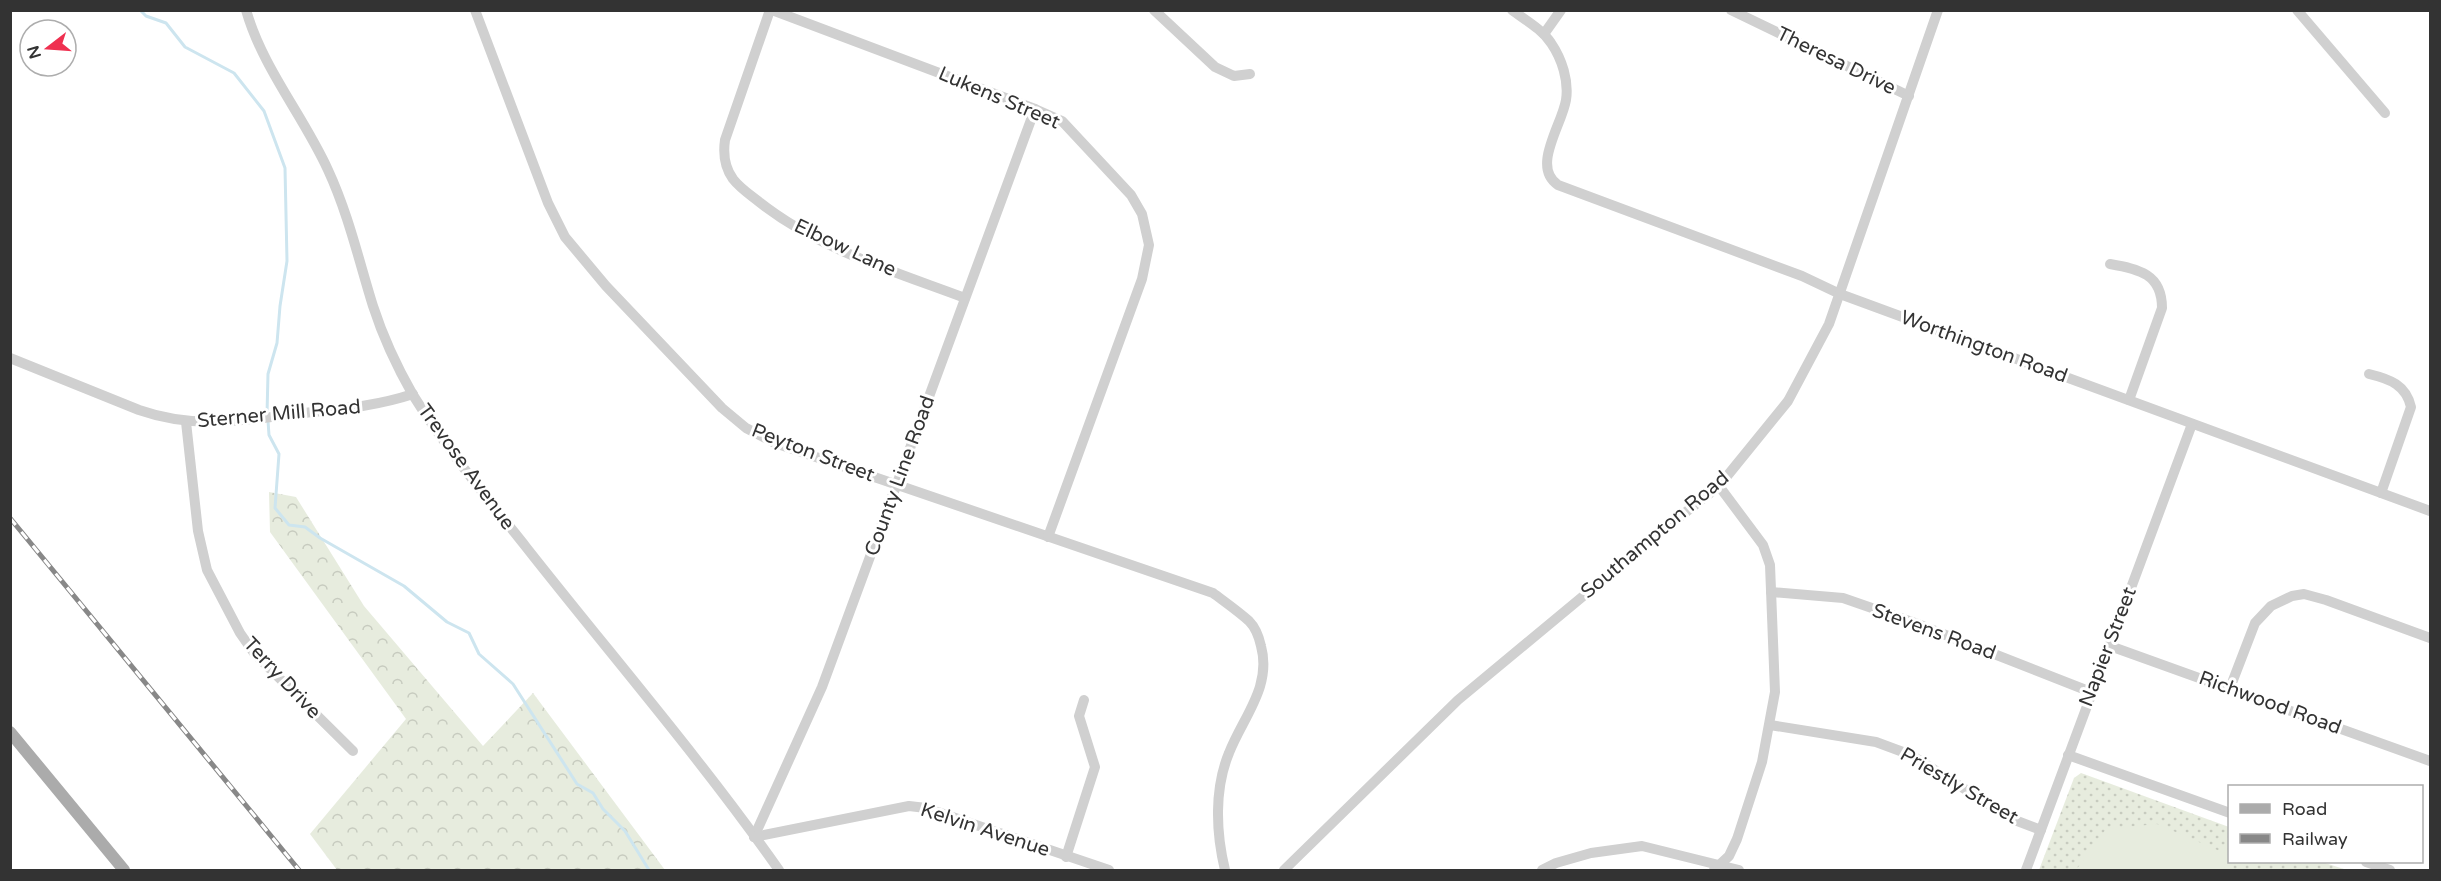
<svg xmlns="http://www.w3.org/2000/svg" width="2441" height="881" font-family="'Varela Round',sans-serif">
	<style>
		.grass { fill: url(#grass-dots) }
		.forest { fill: url(#forest-crowns) }
		.pitch { fill: #e7ecde }
		.lines { fill: none; stroke-linecap: round; stroke-linejoin: round }
		.stream { stroke: #cde5ef; stroke-width: 3 }
		.minor { stroke: #d0d0d0; stroke-width: 10 }
		.major { stroke: #ababab; stroke-width: 12 }
		.rail-casing { stroke: #888; stroke-width: 5 }
		.rail { stroke: #fff; stroke-width: 3; stroke-dasharray: 9; stroke-linecap: butt }
		.labels { text-anchor: middle; dominant-baseline: central; stroke-width: 6; stroke-linejoin: round; paint-order: stroke }
		.street-label { font-size: 20px; fill: #333; stroke: #fff }
	</style>
	<defs>
		<pattern id="grass-dots" width="8" height="8" patternUnits="userSpaceOnUse" patternTransform="scale(1.5)"><rect width="8" height="8" fill="#e7ecde"/><path d="M2 2h.1M6 6h.1" fill="none" stroke="#c7cbbf" stroke-width="1.8" stroke-linecap="round"/></pattern>
		<pattern id="forest-crowns" width="20" height="18" patternUnits="userSpaceOnUse" patternTransform="scale(1.5)"><rect width="20" height="18" fill="#e7ecde"/><path d="M2 6a3 3 0 1 1 6 0M12 15a3 3 0 1 1 6 0" fill="none" stroke="#c7cbbf"/></pattern>
	</defs>
	<rect width="100%" height="100%" fill="#fff"/>
	<path class="grass" d="M2081,773L2229,827L2230,862H2322L2347,870H2039L2074,778Z"/>
	<path class="forest" d="M269,492L296,497L364,606L483,746L533,693L665,870H337L310,834L406,719L270,532Z"/>
	<path class="pitch" d="M2157,824L2229,855L2224,870H2076L2106,829Z"/>
	<g class="lines">
		<g class="stream">
			<path d="M140,10L146,16L166,23L185,47L234,73L264,111L285,168L287,261L280,306L277,343L268,374L267,414"/>
			<path d="M268,421L269,435L279,454L275,508L289,525L305,527L320,538L404,586L447,622L469,633L479,654L513,684L577,784L593,793L603,809L625,831L649,870"/>
		</g>
		<g class="minor">
			<path d="M246,10C263,69 303,115 328,170C348,213 359,261 373,306C383,337 397,367 413,395C446,448 487,498 526,547C611,655 701,759 779,870"/>
			<path d="M475,10L548,203L565,237L606,286L722,408L746,428L775,443L1213,593C1225,602 1238,611 1249,621C1256,628 1259,637 1261,646C1272,687 1243,717 1229,753C1214,789 1216,833 1225,870"/>
			<path d="M770,10L725,140C723,154 725,168 733,179C740,188 749,194 758,201C818,249 893,271 965,298"/>
			<path d="M772,10L1035,109L1062,121L1131,195L1142,214L1149,245L1142,279L1048,537"/>
			<path d="M1154,10L1215,67L1234,76L1250,74"/>
			<path d="M1512,10C1525,20 1542,29 1551,43C1562,59 1569,81 1566,100C1562,125 1531,167 1558,185L1802,276L1840,294L2430,511"/>
			<path d="M1731,10L1909,96"/>
			<path d="M2297,10L2385,113"/>
			<path d="M1544,34L1561,10"/>
			<path d="M2110,264C2139,269 2162,274 2162,308L2129,400"/>
			<path d="M10,358L139,410C196,430 245,420 304,413C341,409 377,406 413,394"/>
			<path d="M2369,374C2390,379 2406,385 2411,407L2381,493"/>
			<path d="M186,422L198,531L207,570L240,633L254,653L353,751"/>
			<path d="M1771,592L1843,598L1915,623L2091,692"/>
			<path d="M2110,646L2430,761"/>
			<path d="M2230,688L2255,623L2271,606L2292,596L2304,594L2326,600L2430,638"/>
			<path d="M1770,725L1876,742L1911,755L2012,819L2041,830"/>
			<path d="M2068,755L2230,813"/>
			<path d="M754,837L822,687L1035,109"/>
			<path d="M754,837L909,806L926,808L1109,870"/>
			<path d="M1066,857L1095,767L1079,716L1084,700"/>
			<path d="M2366,862L2390,870"/>
			<path d="M1284,870L1458,700L1658,534L1719,486L1788,401L1829,324L1938,10"/>
			<path d="M1542,870L1556,863L1591,853L1642,846L1739,870"/>
			<path d="M1714,870L1729,856L1737,839L1762,762L1775,692L1770,565L1763,545L1719,486"/>
			<path d="M2026,870L2192,424"/>
		</g>
		<path class="major" d="M10,732L124,870"/>
		<g class="rail-casing">
			<path id="rail" d="M10,518L299,870"/>
		</g>
		<use href="#rail" class="rail"/>
	</g>
	<g class="labels">
		<g class="street-label">
			<text transform="translate(1836 61) rotate(26)">Theresa Drive</text>
			<text transform="translate(999 98) rotate(23)">Lukens Street</text>
			<text transform="translate(845 248) rotate(25)">Elbow Lane</text>
			<text transform="translate(1984 347) rotate(20)">Worthington Road</text>
			<text transform="translate(279 414) rotate(-5)">Sterner Mill Road</text>
			<text transform="translate(813 453) rotate(21)">Peyton Street</text>
			<text transform="translate(466 467) rotate(54)">Trevose Avenue</text>
			<text transform="translate(900 476) rotate(-70)">County Line Road</text>
			<text transform="translate(1655 535) rotate(-40)">Southampton Road</text>
			<text transform="translate(1934 632) rotate(20)">Stevens Road</text>
			<text transform="translate(2108 647) rotate(-69)">Napier Street</text>
			<text transform="translate(282 678) rotate(47)">Terry Drive</text>
			<text transform="translate(2270 703) rotate(20)">Richwood Road</text>
			<text transform="translate(1959 786) rotate(30)">Priestly Street</text>
			<text transform="translate(985 830) rotate(18)">Kelvin Avenue</text>
		</g>
	</g>
	<rect width="2441" height="881" fill="none" stroke="#333333" stroke-width="24"/>
	<rect x="2228" y="785" width="195" height="78" fill="#ffffff" stroke="#adadad" stroke-width="1.5"/>
	<rect x="2240" y="804" width="30" height="9" fill="#ababab" stroke="#adadad" stroke-width="1.5"/>
	<text x="2282" y="815" font-size="18" fill="#333333">Road</text>
	<rect x="2240" y="834" width="30" height="9" fill="#888888" stroke="#adadad" stroke-width="1.5"/>
	<text x="2282" y="845" font-size="18" fill="#333333">Railway</text>
	<g transform="translate(48 48) rotate(253)"><circle r="28" fill="#ffffff" stroke="#adadad" stroke-width="1.5"/>
	<path d="M0-4.5L10 22L0 15L-10 22Z" fill="#ef3050"/>
	<text y="-9" font-size="16" font-weight="bold" text-anchor="middle" fill="#333333">N</text>
	</g>
</svg>
